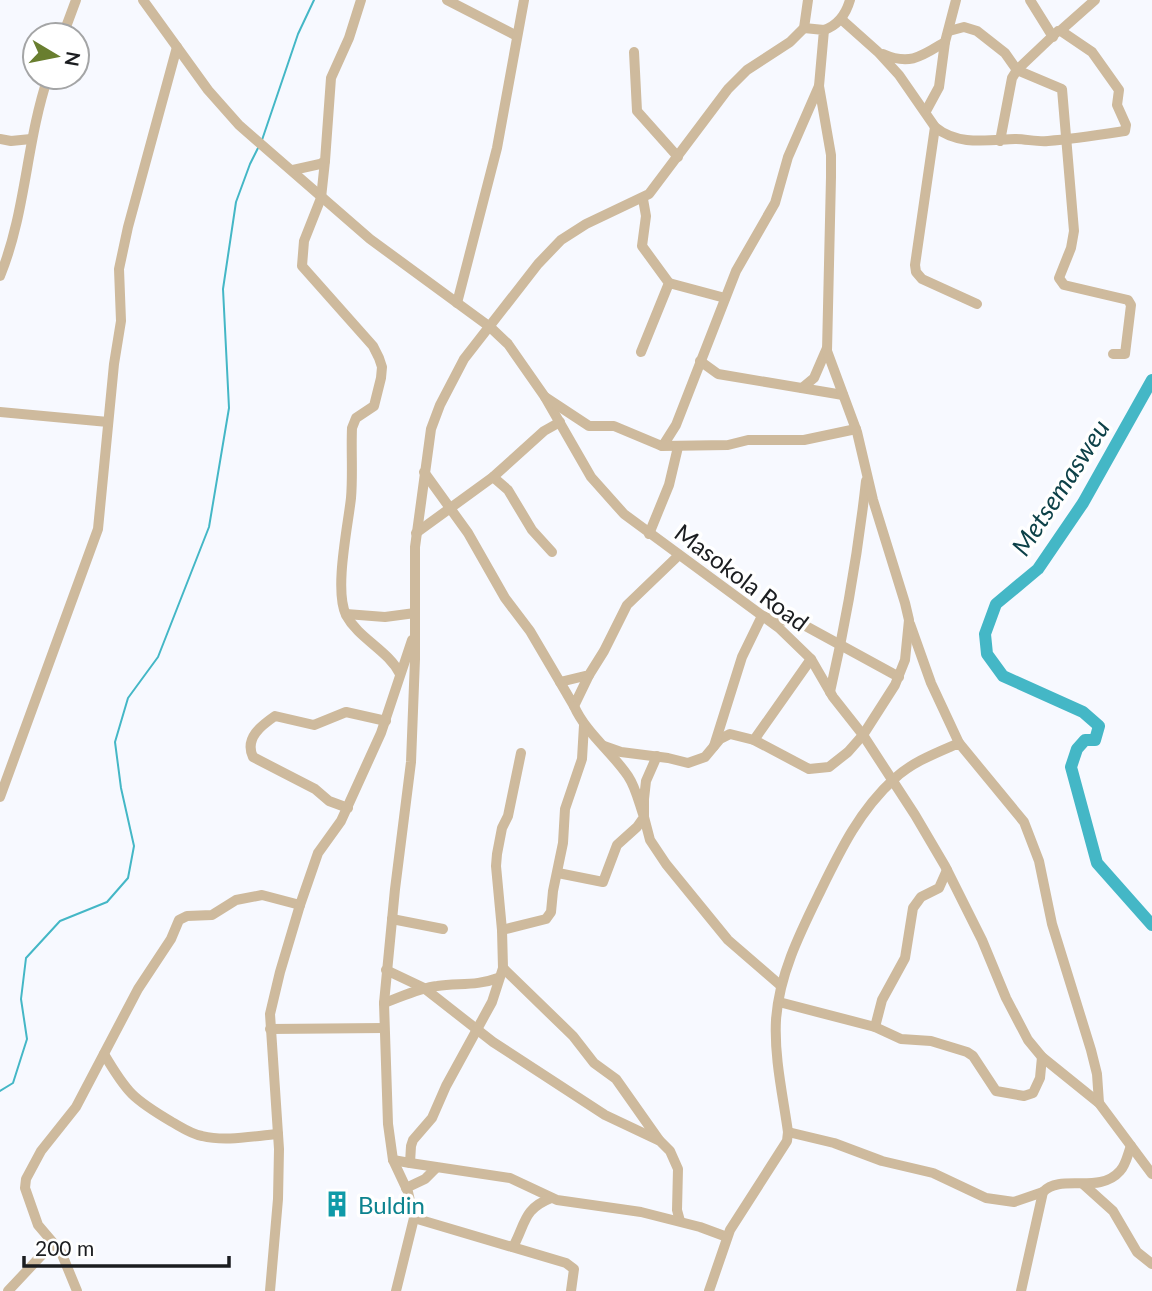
<svg xmlns="http://www.w3.org/2000/svg" width="1152" height="1291" font-family="Lato,sans-serif">
	<style>
		.lines { fill: none; stroke-linecap: round; stroke-linejoin: round }
		.stream { stroke: #44b7c6; stroke-width: 2 }
		.river { stroke: #44b7c6; stroke-width: 12 }
		.minor { stroke: #ceba9d; stroke-width: 10 }
		.labels { text-anchor: middle; dominant-baseline: central; stroke-width: 7; stroke-linejoin: round; paint-order: stroke }
		.street-label { font-size: 24px; fill: #1b1d20; stroke: #fff }
		.culture-label { font-size: 24px; fill: #0d838f; stroke: #fff; text-anchor: start }
		.water-label { font-size: 26px; font-style: italic; fill: #0d4148; stroke: #fff }
	</style>
	<rect width="100%" height="100%" fill="#f7f9ff"/>
	<g class="lines">
		<g class="stream">
			<path d="M262,140L298,34L314,0"/>
			<path d="M0,1091L13,1083L27,1039L21,999L26,958L60,921L107,902L128,878L134,846L121,788L115,742L128,698L158,657L209,527L229,408L223,289L236,202L250,164L258,148"/>
		</g>
		<path class="river" d="M1152,380L1083,503L1038,569L996,604L985,634L987,654L1003,676L1083,712L1099,726L1095,740H1085L1077,749L1071,767L1097,863L1152,925"/>
		<g class="minor">
			<path d="M143,0L208,90L239,125L370,239L490,327L508,344L545,397L591,477L624,514L779,628L811,659L833,697L863,735L915,815L945,866L982,940L1006,998L1028,1040L1042,1057L1099,1103L1152,1174"/>
			<path d="M447,0L517,36"/>
			<path d="M1030,0L1053,37"/>
			<path d="M841,19L878,52L899,75L935,127C958,146 988,140 1015,139C1026,139 1037,142 1048,141C1074,139 1099,135 1125,131L1126,125L1117,105L1119,90L1092,52L1061,31H1058L1017,70L1012,78L1000,141"/>
			<path d="M824,30C839,25 846,14 850,0"/>
			<path d="M949,31L964,27L977,31L1005,53L1017,70L1062,89L1074,231L1071,248L1059,278L1064,285L1128,300L1131,305L1125,354H1113"/>
			<path d="M1060,31L1095,0"/>
			<path d="M63,35L76,0"/>
			<path d="M634,52L637,111L678,157"/>
			<path d="M883,54C910,66 922,56 945,42L956,0"/>
			<path d="M926,111L939,87L945,42"/>
			<path d="M935,127L915,265L916,272L922,279L977,304"/>
			<path d="M0,139L11,141L31,139"/>
			<path d="M325,161L321,198L304,241L302,266L373,346L379,358L382,367L381,378L374,406L356,418L352,428C351,451 353,475 351,498C348,526 334,590 346,615C359,639 388,650 400,674"/>
			<path d="M293,170L320,164L325,161L331,78L349,38L361,0"/>
			<path d="M0,276C26,213 26,142 48,77"/>
			<path d="M669,283L725,298"/>
			<path d="M457,303L497,148L524,0"/>
			<path d="M641,352L669,283L642,246L646,216L643,199"/>
			<path d="M700,361L718,374L843,395"/>
			<path d="M802,388L814,378L827,348"/>
			<path d="M545,397L589,426H614L657,444L662,446L664,444L676,425L736,271L775,203L788,157L819,86"/>
			<path d="M0,412L108,422"/>
			<path d="M662,446L728,445L748,440H804L856,429"/>
			<path d="M424,472L468,533L505,598L530,631L560,682L589,675L604,651L627,605L679,555"/>
			<path d="M493,477L508,490L532,530L552,552"/>
			<path d="M416,533L493,477L544,431L560,422"/>
			<path d="M649,534L669,485L678,447"/>
			<path d="M346,614L385,617L415,613"/>
			<path d="M910,624L931,683L959,743"/>
			<path d="M560,682L574,706L589,675"/>
			<path d="M830,692C846,622 858,553 866,481"/>
			<path d="M754,740L809,769L829,767L848,752L863,735L895,685L905,660L909,620L905,603L873,500L857,432L827,351L831,177V155L819,86L824,30L804,28"/>
			<path d="M604,746L621,752L668,758L688,763L705,757L720,739L730,734L754,740L811,659"/>
			<path d="M714,746L742,657L762,616L802,624L899,677"/>
			<path d="M657,756L646,781L644,799V817L650,840L666,864L728,940L780,985"/>
			<path d="M0,797L98,529L114,364L121,321L119,269L128,227L177,47"/>
			<path d="M348,808L329,801L315,789L253,757C244,738 262,725 275,716L314,725L346,712L386,721"/>
			<path d="M558,873L603,882L617,845L637,827L644,817C639,803 636,788 628,776C611,751 586,733 574,706"/>
			<path d="M392,919L443,929"/>
			<path d="M502,930L496,866L497,854L502,828L508,816L521,753"/>
			<path d="M503,968L573,1036L594,1063L616,1079L659,1140"/>
			<path d="M386,970L424,988L493,1042L605,1115L660,1141L670,1151L678,1169L677,1210L680,1221"/>
			<path d="M779,1002L875,1027L901,1039L931,1041L967,1052L973,1056L996,1091L1024,1096L1033,1093L1040,1078L1042,1057"/>
			<path d="M384,1003C401,997 419,988 437,986C459,983 477,986 498,978"/>
			<path d="M875,1027L882,1000L905,958L913,908L921,897L939,888L947,870"/>
			<path d="M270,1029L384,1028"/>
			<path d="M104,1054C127,1093 133,1099 172,1122C181,1127 191,1134 202,1136C226,1142 253,1136 278,1134"/>
			<path d="M788,1132L834,1143L882,1161L933,1173L986,1198L1014,1202L1043,1192"/>
			<path d="M393,1160L410,1163L411,1146L413,1140L432,1118L446,1086L492,1002L503,968L502,930L546,919L551,912L553,891L563,843L565,809L582,759L584,725"/>
			<path d="M410,1163L510,1178L557,1200L641,1212L700,1227L727,1237"/>
			<path d="M1083,1184L1113,1211L1137,1252L1152,1264"/>
			<path d="M406,1188L425,1179L436,1168"/>
			<path d="M414,1218L566,1263L574,1269L571,1291"/>
			<path d="M513,1247C526,1223 523,1209 551,1198"/>
			<path d="M8,1291L53,1243"/>
			<path d="M77,1291L61,1252L38,1225L25,1188L26,1179L41,1151L76,1107L138,989L171,939L179,920L187,916L212,915L236,900L262,895L300,905L318,853L341,821L381,733L412,640"/>
			<path d="M270,1291L278,1199L279,1149L270,1014L280,972L300,905"/>
			<path d="M396,1291L414,1218L408,1192L393,1160L388,1124L384,1003L395,889L411,762L415,659V547L431,429L440,405L464,359L538,264L561,240L586,224L649,194L728,89L747,70L790,42L804,28L808,0"/>
			<path d="M709,1291L730,1230L787,1141L788,1132C783,1096 774,1057 776,1020C779,974 801,931 821,890C841,849 860,810 894,779C912,762 936,753 959,743L1024,822L1039,861L1052,924L1091,1050L1097,1074L1099,1103"/>
			<path d="M1021,1291L1043,1192C1061,1173 1099,1195 1120,1171C1126,1165 1128,1153 1131,1146"/>
		</g>
	</g>
	<defs>
		<g id="building-bare" transform="scale(2.1)"><path d="M-4-6H4V6H1V3H-1V6H-4ZM-2.5-4.3h1.7v1.8h-1.7ZM.8-4.3h1.7v1.8H.8ZM-2.5-1h1.7V.8h-1.7ZM.8-1h1.7V.8H.8Z" fill="#0f9aa8" stroke="#fff" stroke-width="2.5" paint-order="stroke"/></g>
	</defs>
	<g fill-rule="evenodd">
		<use href="#building-bare" x="337" y="1204"/>
	</g>
	<g class="labels">
		<g class="street-label">
			<text transform="translate(742 577) rotate(37)">Masokola Road</text>
		</g>
		<g class="culture-label">
			<text x="358" y="1204">Buldin</text>
		</g>
		<g class="water-label">
			<text transform="translate(1060 487) rotate(-57)">Metsemasweu</text>
		</g>
	</g>
	<g transform="translate(56 56) rotate(100)"><circle r="33" fill="#ffffff" stroke="#a4a5a6" stroke-width="2"/>
	<path d="M0-5L12 26L0 18L-12 26Z" fill="#697e2f"/>
	<text y="-10" font-size="19" font-weight="bold" text-anchor="middle" fill="#1b1d20">N</text>
	</g>
	<path d="M24 1256v10h205v-10" fill="none" stroke="#1b1d20" stroke-width="3.5"/>
	<text x="35" y="1256" font-size="21" fill="#1b1d20" stroke="#ffffff" stroke-width="5" paint-order="stroke">200 m</text>
</svg>
